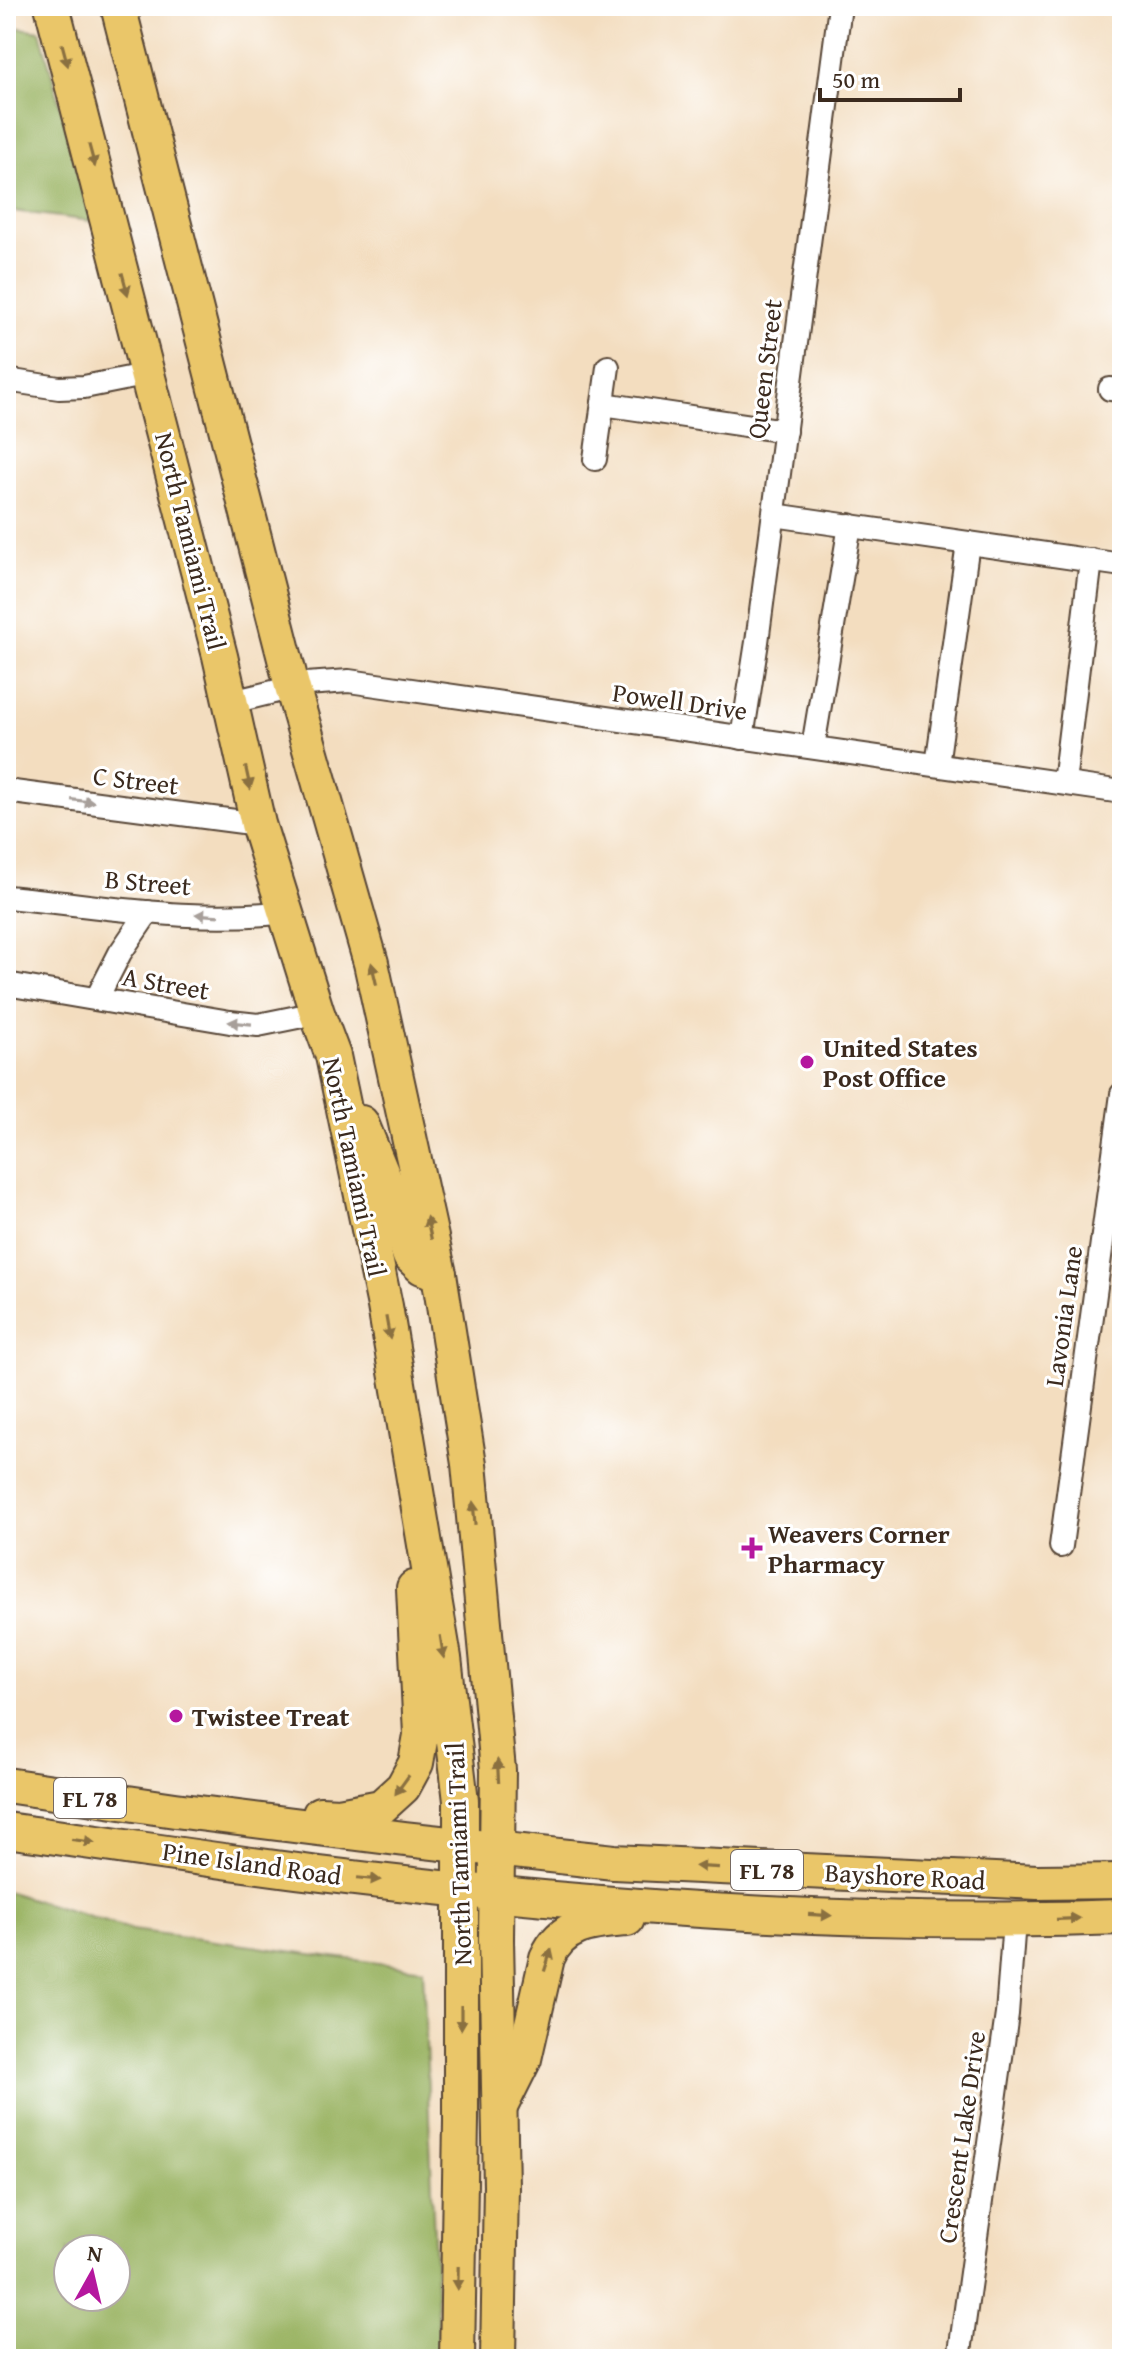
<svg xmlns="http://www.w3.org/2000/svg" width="1128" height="2365" font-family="'Gentium Book Plus',serif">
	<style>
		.forest { fill: #9cb566; stroke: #6c7042; stroke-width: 2; fill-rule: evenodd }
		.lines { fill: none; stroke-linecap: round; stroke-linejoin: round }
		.street-casing { stroke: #574536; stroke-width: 26 }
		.primary-casing { stroke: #574536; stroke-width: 38 }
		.street { stroke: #fff; stroke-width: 22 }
		.primary { stroke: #eac669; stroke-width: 34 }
		.oneway { fill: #8a7040 }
		.oneway2 { fill: #a79f9a }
		.poi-dot { fill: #b5179e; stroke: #fff; stroke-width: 3 }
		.labels { text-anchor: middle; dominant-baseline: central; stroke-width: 6; stroke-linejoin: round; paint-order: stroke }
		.shield { fill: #fff; stroke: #766a62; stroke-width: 2 }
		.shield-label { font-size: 24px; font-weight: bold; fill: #3b2a1e }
		.street-label { font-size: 26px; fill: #3b2a1e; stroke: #fff }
		.poi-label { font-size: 26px; font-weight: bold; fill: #3b2a1e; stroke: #fff; text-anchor: start }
	</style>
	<rect width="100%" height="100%" fill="#fff"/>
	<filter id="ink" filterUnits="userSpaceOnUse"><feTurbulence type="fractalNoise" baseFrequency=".0125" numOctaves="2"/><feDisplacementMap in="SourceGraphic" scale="16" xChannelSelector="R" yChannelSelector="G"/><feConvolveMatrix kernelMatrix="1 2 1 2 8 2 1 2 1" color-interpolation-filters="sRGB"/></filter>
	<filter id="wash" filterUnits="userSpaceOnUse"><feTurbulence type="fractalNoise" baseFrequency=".006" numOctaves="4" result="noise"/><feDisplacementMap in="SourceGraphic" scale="32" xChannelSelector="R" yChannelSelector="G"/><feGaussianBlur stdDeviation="1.8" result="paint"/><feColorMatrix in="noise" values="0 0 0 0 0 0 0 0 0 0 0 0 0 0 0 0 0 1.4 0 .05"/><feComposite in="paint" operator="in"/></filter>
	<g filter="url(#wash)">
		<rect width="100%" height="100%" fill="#f3ddbf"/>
		<g class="forest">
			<path d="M6,26L40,31L91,221L6,210Z"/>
			<path d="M6,1891L132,1930L423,1969L439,2359H6ZM68,2249H116V2297H68Z"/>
		</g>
	</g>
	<g filter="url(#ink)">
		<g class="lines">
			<g class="street-casing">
				<g id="street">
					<path d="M6,380L59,388L84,387L149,374"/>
					<path d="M1110,389L1122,390"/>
					<path d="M603,404L785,431"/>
					<path d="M595,459L608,367"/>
					<path d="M774,515L1122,565"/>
					<path d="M232,702L306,684L349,681L1122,792"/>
					<path d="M742,738L757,642L840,6"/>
					<path d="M813,747L850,525"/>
					<path d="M937,765L968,543"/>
					<path d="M1064,783L1091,560"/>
					<path d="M6,791L258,824"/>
					<path d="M6,897C98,905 192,924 285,912"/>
					<path d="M6,984L230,1022L258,1025L317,1013"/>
					<path d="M97,998L120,953L148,912"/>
					<path d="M1061,1546L1122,1094"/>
					<path d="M959,2359L1007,2014L1014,1921"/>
				</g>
			</g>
			<g class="primary-casing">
				<g id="primary">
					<path d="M52,6L220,656L258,824L317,1013L333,1056L385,1306L444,1658L461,1801V2121L457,2359"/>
					<path d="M118,6L292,686L371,963L439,1274L469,1464L498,1770L496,1939L501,2186L498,2359"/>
					<path d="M361,1123L386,1184L410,1256L422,1267L439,1274"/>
					<path d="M6,1785L175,1810L405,1839L614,1862L1037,1882L1122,1881"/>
					<path d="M320,1814L339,1815L381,1807L403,1787L416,1763L421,1735L414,1588"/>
					<path d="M6,1830C108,1844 210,1860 312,1873C580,1906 852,1927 1122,1917"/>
					<path d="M501,2105L524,2059L547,1958C562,1923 593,1922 627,1919"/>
				</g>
			</g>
			<use href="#street" class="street"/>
			<use href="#primary" class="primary"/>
		</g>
		<defs><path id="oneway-solid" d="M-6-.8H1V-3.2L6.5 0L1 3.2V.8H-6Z" transform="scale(2)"/></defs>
		<g class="oneway">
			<use href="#oneway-solid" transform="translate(65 55) rotate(75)"/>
			<use href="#oneway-solid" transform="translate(92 156) rotate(75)"/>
			<use href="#oneway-solid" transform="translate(125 284) rotate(75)"/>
			<use href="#oneway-solid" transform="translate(248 778) rotate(78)"/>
			<use href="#oneway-solid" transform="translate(374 974) rotate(-103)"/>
			<use href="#oneway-solid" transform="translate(429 1228) rotate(-102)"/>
			<use href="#oneway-solid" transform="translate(388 1328) rotate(80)"/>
			<use href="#oneway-solid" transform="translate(474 1513) rotate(-95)"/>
			<use href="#oneway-solid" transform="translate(442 1647) rotate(81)"/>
			<use href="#oneway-solid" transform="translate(498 1771) rotate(-93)"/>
			<use href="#oneway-solid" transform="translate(402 1785) rotate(126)"/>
			<use href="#oneway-solid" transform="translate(83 1841) rotate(8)"/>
			<use href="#oneway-solid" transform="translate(707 1867) rotate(-177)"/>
			<use href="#oneway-solid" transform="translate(369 1879) rotate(6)"/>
			<use href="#oneway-solid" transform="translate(820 1915) rotate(3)"/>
			<use href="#oneway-solid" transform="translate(1068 1919) rotate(-2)"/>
			<use href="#oneway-solid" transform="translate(548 1960) rotate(-72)"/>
			<use href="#oneway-solid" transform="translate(461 2018) rotate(90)"/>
			<use href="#oneway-solid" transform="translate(458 2278) rotate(91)"/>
		</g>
		<g class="oneway2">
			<use href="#oneway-solid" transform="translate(83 801) rotate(7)"/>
			<use href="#oneway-solid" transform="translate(207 915) rotate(-176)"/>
			<use href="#oneway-solid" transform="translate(240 1023) rotate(-175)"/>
		</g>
	</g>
	<g class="poi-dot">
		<circle cx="807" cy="1062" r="8"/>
		<path d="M748 1536h8v8h8v8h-8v8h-8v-8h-8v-8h8z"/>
		<circle cx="176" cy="1716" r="8"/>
	</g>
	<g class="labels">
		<g class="shield">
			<rect x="54" y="1778" width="72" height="40" rx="6"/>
			<rect x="731" y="1850" width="72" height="40" rx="6"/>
		</g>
		<g class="shield-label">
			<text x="90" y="1798">FL 78</text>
			<text x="767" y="1870">FL 78</text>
		</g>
		<g class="street-label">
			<text transform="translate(764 369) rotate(-83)">Queen Street</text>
			<text transform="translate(191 541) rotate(76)">North Tamiami Trail</text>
			<text transform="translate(680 701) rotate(8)">Powell Drive</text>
			<text transform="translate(136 780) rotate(7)">C Street</text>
			<text transform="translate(148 882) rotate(5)">B Street</text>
			<text transform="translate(166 983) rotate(10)">A Street</text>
			<text transform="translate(355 1167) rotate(78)">North Tamiami Trail</text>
			<text transform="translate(1063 1316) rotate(-82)">Lavonia Lane</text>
			<text transform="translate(458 1854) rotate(-92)">North Tamiami Trail</text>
			<text transform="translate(252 1863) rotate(8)">Pine Island Road</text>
			<text transform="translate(905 1876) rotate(3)">Bayshore Road</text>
			<text transform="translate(961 2137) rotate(-82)">Crescent Lake Drive</text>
		</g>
		<g class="poi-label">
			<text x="823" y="1047">United States<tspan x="823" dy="30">Post Office</tspan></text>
			<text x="768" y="1533">Weavers Corner<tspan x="768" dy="30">Pharmacy</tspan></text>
			<text x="192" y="1716">Twistee Treat</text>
		</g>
	</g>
	<rect width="1128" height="2365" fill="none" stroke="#fff" stroke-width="32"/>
	<g transform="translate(92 2273) rotate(8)"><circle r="38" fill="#ffffff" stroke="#b1aaa5" stroke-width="2"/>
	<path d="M0-6L14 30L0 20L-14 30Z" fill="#b5179e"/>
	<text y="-12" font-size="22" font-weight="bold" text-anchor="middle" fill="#3b2a1e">N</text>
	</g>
	<path d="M820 88v12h140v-12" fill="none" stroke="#3b2a1e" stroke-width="4"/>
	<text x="832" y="88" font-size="24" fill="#3b2a1e" stroke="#ffffff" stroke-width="6" paint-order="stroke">50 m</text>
</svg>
